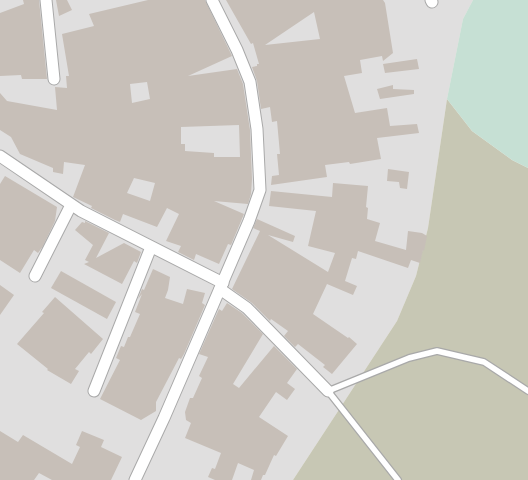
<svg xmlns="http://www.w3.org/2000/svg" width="528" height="480" font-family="Helvetica,sans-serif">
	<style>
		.residential { fill: #e0dfdf }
		.construction { fill: #c7c7b4 }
		.wetland { fill: #c6e0d4 }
		.building { fill: #c7bfb8; fill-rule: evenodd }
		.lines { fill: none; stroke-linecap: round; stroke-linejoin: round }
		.service-casing { stroke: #a9a9a9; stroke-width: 8 }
		.minor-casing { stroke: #a9a9a9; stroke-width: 13 }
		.service { stroke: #fff; stroke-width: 5.5 }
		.minor { stroke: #fff; stroke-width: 11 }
	</style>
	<rect width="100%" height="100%" fill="#f2efe9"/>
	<path class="residential" d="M0,0H473L463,19L447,99L428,228L416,276L397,321L293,480H0Z"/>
	<path class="construction" d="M447,99L472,131L512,160L528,168V480H293L397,321L416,276L428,228Z"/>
	<path class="wetland" d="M473,0H528V168L512,160L472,131L447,99L463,19Z"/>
	<g class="building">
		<path d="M23,0H39L47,79H22L21,75L0,76V13L24,4Z"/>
		<path d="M56,0H67L72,10L59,16Z"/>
		<path d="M148,0H205L232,56L188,76L237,69L243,84L250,130L252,179L251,194L248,204L214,201L244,214L231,245L228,244L219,264L196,254L194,260L178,252L181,246L166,241L179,214L167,208L157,227L123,214L120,222L115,220L91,208L92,206L73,197L85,165L64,162L63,174L53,172V168L20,154L11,137L0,130V93L7,101L57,110L55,87L67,88L66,76H69L62,34L94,26L89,14ZM147,82L150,99L132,103L130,84ZM239,125L240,157H214V153L185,151V144H181V127ZM134,178L155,183L150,201L127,193Z"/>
		<path d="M226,0H383L385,3L393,53L383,61L382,56L360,60L362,73L344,76L355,113L387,108L390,126L417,124L419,133L377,138L381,159L350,164L349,162L325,165L327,177L271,185L272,176L279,175L277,154H280L277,121L272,122L270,107L261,109L257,81L252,67L257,66V64H259L253,43L251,44ZM314,12L320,39L265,45Z"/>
		<path d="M417,59L419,69L385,73L383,64Z"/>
		<path d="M393,85V89L414,90V94L380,99L377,89Z"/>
		<path d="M388,169L409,172L407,189L400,188L399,182L387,181Z"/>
		<path d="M5,176L57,207L55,221L43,246L38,253L34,250L20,273L0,260V184Z"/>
		<path d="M333,183L368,186L366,207L368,208L367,219L380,223L375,241L406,250L408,231L422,233L427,236L424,251L423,250L420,263L411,260L408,268L358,251L356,259L352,258L345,281L357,286L353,295L327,284L313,314L348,338L349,337L357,344L332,374L323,367L325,365L298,344L295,347L284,336L288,331L271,319L270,321L252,303L232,289L260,231L253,228L257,219L295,236L293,242L268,235L328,272L335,253L308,246L316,211L269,206L271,191L332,197Z"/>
		<path d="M85,221L109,233L96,258L124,243L141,252L137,263L134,261L122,284L84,264L89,262L85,260L93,245L75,230L82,222L85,223Z"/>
		<path d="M153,269L170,277L168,290L165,298L183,304L187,289L205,293L202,303L205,305L184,354L181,359L179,358L156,402V411L141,420L100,399L120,360L116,358L121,346L124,347L128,337H130L140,314L135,312L142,294L138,299L142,289L144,290Z"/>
		<path d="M61,271L116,302L107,319L51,288Z"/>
		<path d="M0,285L14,295L0,315Z"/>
		<path d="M55,297L103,339L91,354L89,352L75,369L79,371L71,384L47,370L48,369L17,344L44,313L42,312Z"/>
		<path d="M227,303L242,313L263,334L233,384L239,388L274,346L297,369L287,383L295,389L287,400L276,392L259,417L288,436L276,456L274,455L265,475H263L261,480H251L254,470L238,463L232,480H215L208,477L212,468L215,469L221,453L185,438L191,423L186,420L185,412L190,398H193L202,378L199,376L208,357L199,354L219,309L222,311Z"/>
		<path d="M0,431L18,442L23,435L72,464L80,447L76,445L82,431L104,440L101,447L122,457L111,480H52L39,473L34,480H0Z"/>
	</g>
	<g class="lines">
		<g class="service-casing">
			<path id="service" d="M398,480L328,391L409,358L437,351L484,362L528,391"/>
		</g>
		<g class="minor-casing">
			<g id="minor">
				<path d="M46,0L54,79"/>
				<path d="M431,0L432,2"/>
				<path d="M0,156L81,211L223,283"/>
				<path d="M35,276L71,205"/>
				<path d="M220,289L247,308L328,391"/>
				<path d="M94,391L151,247"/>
				<path d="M135,480L164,418L212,307L249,221L260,190L257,129L250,82L237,50L212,0"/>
			</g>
		</g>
		<use href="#service" class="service"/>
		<use href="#minor" class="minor"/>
	</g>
</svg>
